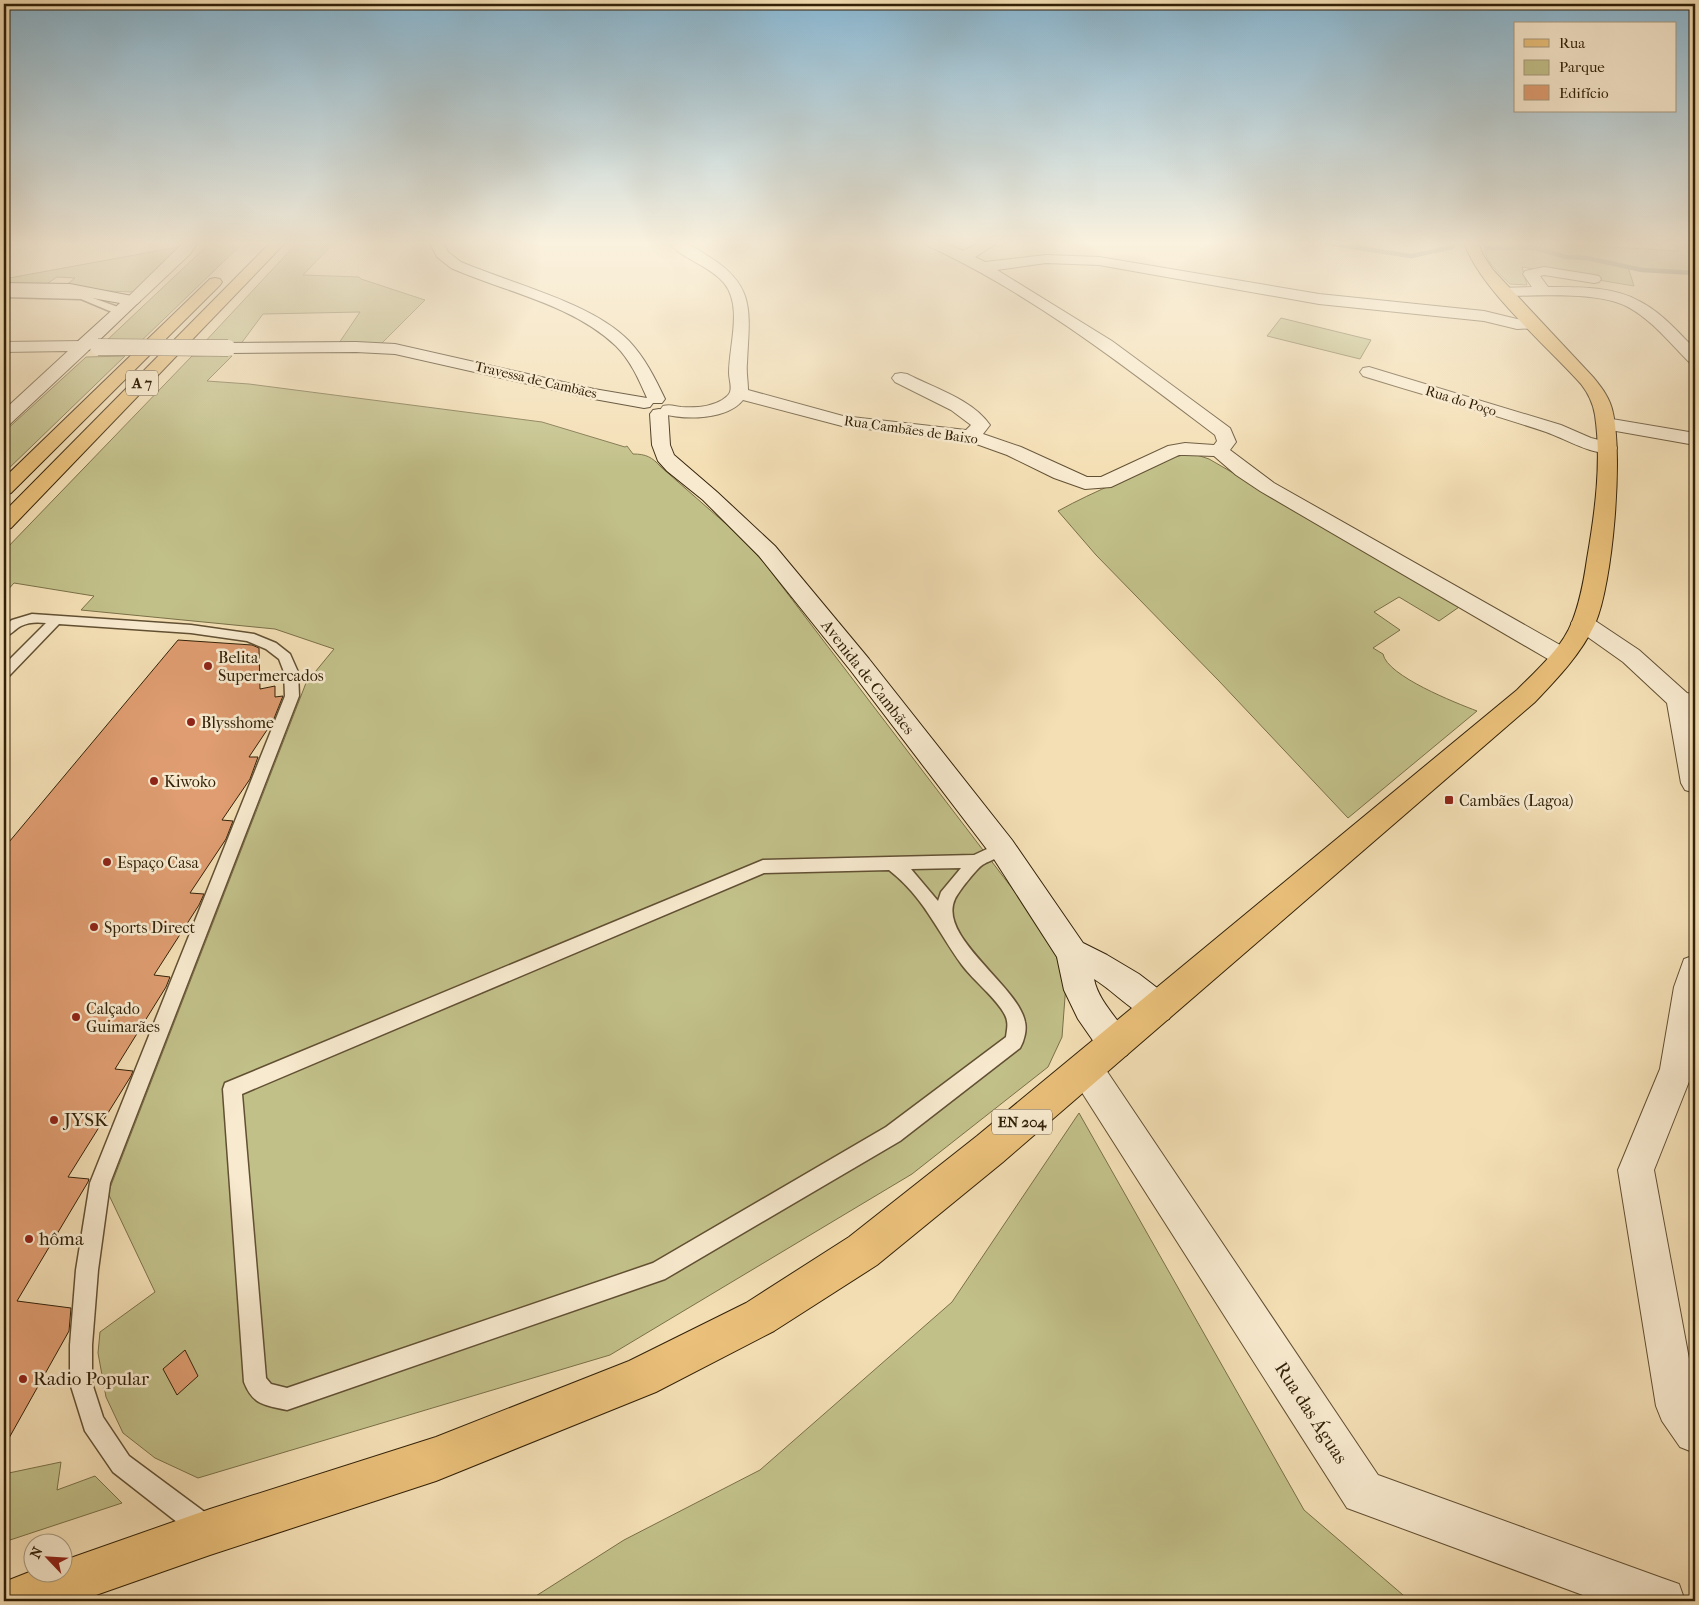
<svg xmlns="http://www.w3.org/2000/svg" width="1699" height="1605" font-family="'IM FELL French Canon',serif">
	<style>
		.green { fill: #c2c089; stroke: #7a7048 }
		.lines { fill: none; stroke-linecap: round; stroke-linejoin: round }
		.stream { stroke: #727e6e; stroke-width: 4.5 }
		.building { fill: #df9d71; stroke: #322108 }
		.lane-casing { stroke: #625033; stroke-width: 3 }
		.street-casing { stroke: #625033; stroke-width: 2 }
		.secondary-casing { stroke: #322108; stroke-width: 2 }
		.primary-casing { stroke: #322108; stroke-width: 2 }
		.highway-casing { stroke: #322108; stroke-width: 2 }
		.lane { fill: #f8eacf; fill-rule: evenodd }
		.street { fill: #f8eacf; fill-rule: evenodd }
		.secondary { fill: #f8eacf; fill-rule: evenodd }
		.primary { fill: #eac07a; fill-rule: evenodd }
		.highway { fill: #eac07a; fill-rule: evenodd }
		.secondary-bridge-casing { stroke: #322108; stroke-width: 17; stroke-linecap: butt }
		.secondary-bridge { stroke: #f8eacf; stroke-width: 16 }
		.poi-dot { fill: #8f2418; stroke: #f8eacf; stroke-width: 2 }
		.labels { text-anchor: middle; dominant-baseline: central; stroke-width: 5; stroke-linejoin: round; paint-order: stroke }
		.far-street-label { font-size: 14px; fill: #322108; stroke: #f8eacf }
		.shield { fill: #f8eacf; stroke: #6d5d44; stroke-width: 1 }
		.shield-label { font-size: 15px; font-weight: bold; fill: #322108 }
		.poi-label { font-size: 16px; fill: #322108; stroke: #f8eacf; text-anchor: start }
		.street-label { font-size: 16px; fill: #322108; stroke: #f8eacf }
		.near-poi-label { font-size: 19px; fill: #322108; stroke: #f8eacf; text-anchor: start }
		.near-street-label { font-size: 19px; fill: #322108; stroke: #f8eacf }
	</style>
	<rect width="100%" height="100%" fill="#f4dfb5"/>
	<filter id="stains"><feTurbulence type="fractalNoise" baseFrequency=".004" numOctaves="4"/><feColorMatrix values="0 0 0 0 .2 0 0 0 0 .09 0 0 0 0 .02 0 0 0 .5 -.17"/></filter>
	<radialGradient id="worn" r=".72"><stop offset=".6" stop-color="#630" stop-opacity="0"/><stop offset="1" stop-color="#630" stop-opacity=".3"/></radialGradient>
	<g class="green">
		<path d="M211,242H244L138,344L104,343Z"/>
		<path d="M298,242H329L331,246L303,275L359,277L361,279L425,300L381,344L339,343L360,312L263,314L240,345L201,346Z"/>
		<path d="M1486,242H1592L1593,246L1679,251L1672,242H1695V273L1628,267L1634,286L1522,267L1527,285L1510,284C1501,275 1479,257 1486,242Z"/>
		<path d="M178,247L163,265L132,292L109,291L65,286L75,278L57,277L45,285L4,286V279Z"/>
		<path d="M1281,318L1371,340L1360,359L1267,336Z"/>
		<path d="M224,355L232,356L207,381L249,384L542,422L625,447L627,446L633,454C646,454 652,457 661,467L742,538L765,564L1034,917L1053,947L1066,984L1062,1037L1048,1067L912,1174L610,1355L198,1478L155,1458L123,1433L106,1397L98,1353L100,1332L155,1292L108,1193L306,683L334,649L275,629L81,610L94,596L14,583L4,594V551L192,356Z"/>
		<path d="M125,356L4,473V432L86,357Z"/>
		<path d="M1183,455H1197L1209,459L1462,605L1439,621L1399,597L1374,612L1400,630L1373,648L1383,654C1387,676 1456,703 1477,711L1348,818L1219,681L1096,555L1058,511C1096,490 1136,475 1175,457Z"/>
		<path d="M1079,1113L1304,1510L1410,1601H528L624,1540L760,1470L952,1302Z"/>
		<path d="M61,1462L57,1490L95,1476L122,1503L4,1542V1474Z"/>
	</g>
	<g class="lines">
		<g class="stream">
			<path d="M1320,242L1411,256L1453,247"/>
			<path d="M1488,248H1535L1566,257L1587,258L1642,270L1695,273"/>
		</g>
	</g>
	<g class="building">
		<path d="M178,640L252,645L259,648L260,689L275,686V697L283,696L273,721L249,757H258L250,779L222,820L233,821L226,839L190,893L204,894L199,905L154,975L170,977L166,987L115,1069L133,1071L131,1076L68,1177L89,1179L88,1182L17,1301L71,1308L69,1331L4,1447V848Z"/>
		<path d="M185,1350L198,1376L177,1395L163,1369Z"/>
	</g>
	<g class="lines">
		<g class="lane-casing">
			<g id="lane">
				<path d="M4,291L82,294L126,310L122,313L112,312L81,299L4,297Z"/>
				<path d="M32,614L191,625L254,634L276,643L290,654L298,672L299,696L110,1183L98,1270L92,1345V1383L103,1417L129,1456L214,1519L217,1528L214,1537L205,1540L196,1537L113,1472L85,1431L70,1383V1345L76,1270L90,1183L285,696L284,672L279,659L266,649L247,641L191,633L59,624L9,676L4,678V665L46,623C37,622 29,622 21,626C15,629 11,635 4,637V626L12,620Z"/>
				<path d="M1002,842L1008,844L1010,848C1005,858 990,859 981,866C975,871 959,891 955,899C937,937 1018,985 1025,1022C1027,1030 1024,1041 1020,1048L900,1141L665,1279L287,1410C264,1405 253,1405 244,1382L223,1089L225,1083L763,860L974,855ZM961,868L941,892L938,901L911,869ZM889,870C924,897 937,931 962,965C973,980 997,999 1005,1015C1009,1023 1007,1029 1006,1037L886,1127L653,1263L287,1388L271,1384L266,1378L242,1094L764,873Z"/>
			</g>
		</g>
		<g class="street-casing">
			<g id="street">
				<path d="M184,242H198L190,254L137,304H127L124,301L127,298Z"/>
				<path d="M668,242C689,242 694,247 711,258C757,287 749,315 747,363C746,372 748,381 748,390L843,416L966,430L971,425L951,410L895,382L892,378L895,374L901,373L907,374C934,388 972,399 990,425L983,434L1021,447L1087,477H1101L1168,446L1185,443L1214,445L1217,441L1215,435C1123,365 1031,293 926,245L924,242H943L963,251L981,242H999L975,257L985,262L1046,255L1099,257L1319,294L1484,311L1517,319L1540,322L1542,325L1540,328L1517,329L1484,321L1319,304L1099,265L1046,263L997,270L1112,341L1230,428L1236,442L1230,450L1274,483L1569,650L1573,656L1569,662L1561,664L1553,662L1260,491L1236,475L1214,456L1185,455H1179L1111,487L1085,489L1054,478L1007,455L968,441L842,426L743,400C727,420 686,420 663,414L660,410L663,406C670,404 674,406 681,407C695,408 710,407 722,400C725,398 729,395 730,392C732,386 729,379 729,373C729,345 743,306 724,283C709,265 681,259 668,242Z"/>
				<path d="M1544,267L1594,275L1599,276L1601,279L1599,282L1594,283L1544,275L1540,276L1548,287C1577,287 1613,286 1639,301C1661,312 1678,332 1695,349V363L1689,362C1670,343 1652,320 1628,307C1598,291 1537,296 1502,296L1497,294L1494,291L1497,288L1532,287L1523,274L1525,271Z"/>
				<path d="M83,341L89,342L91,346L89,350L10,424L4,425V410L68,351L4,352V342Z"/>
				<path d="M1369,367L1561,425L1591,438L1615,444L1617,448L1615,452C1594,457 1566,439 1546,432C1486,412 1424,395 1363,376L1360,372L1363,368Z"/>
				<path d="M1606,418L1695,433V445L1599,428L1597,424L1599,420Z"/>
				<path d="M1583,615L1591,618L1639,650L1687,693L1695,695V793L1685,790L1681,783L1667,703L1623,662L1575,628L1571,623L1575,618Z"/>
				<path d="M1695,955L1694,1069L1654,1170L1695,1391V1453L1680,1447L1662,1421L1656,1406L1618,1170L1660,1069L1674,987L1684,959Z"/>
				<path d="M1086,1053L1098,1058L1378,1475L1662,1578L1679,1584L1685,1601H1599L1347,1508L1074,1080L1069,1069L1074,1058Z"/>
			</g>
		</g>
		<g class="secondary-casing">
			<g id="secondary">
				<path d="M429,242H443L448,252L461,262C510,283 593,303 629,341C645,358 655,378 665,399L662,403H653L650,407L644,408L594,399L395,354L356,352L228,353L222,352L220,348L222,344L228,343L356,342L395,344L594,389L647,398C639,380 631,361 616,346C572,304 505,292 451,268L437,257Z"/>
				<path d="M4,283L70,284L132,296L137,298L140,301L89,350H77L75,346L77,342L120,303L70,294L4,293Z"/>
				<path d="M659,409L665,410L668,414L670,445L674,455L717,492L775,546L869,659L1012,840L1083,943L1107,955L1139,974L1169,997L1174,1008L1169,1019L1158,1023C1134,1014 1115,992 1094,979C1099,1004 1122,1021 1132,1044L1127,1055L1115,1060L1103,1055L1078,1019L1064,990L1057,957L992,856L851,671L759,556L703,500L667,471L658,461L652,445L650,414L653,410Z"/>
			</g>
		</g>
		<g class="primary-casing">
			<path id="primary" d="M1464,242H1478L1483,255L1493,270L1593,377C1602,388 1610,398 1613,413C1623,457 1613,583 1595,624C1581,654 1557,679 1535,702L1003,1162L877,1265L774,1331L656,1392L436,1481L210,1555L79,1601H4V1582L32,1571L62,1572V1561L210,1509L436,1437L629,1361L746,1303L849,1237L977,1136L1517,690C1537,670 1562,648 1572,622C1580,602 1584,580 1587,559C1595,513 1602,462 1595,415C1593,403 1588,393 1581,384C1548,347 1478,287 1464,242Z"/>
		</g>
		<g class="highway-casing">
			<g id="highway">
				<path d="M271,242H286L11,528L4,530V512Z"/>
				<path d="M215,278L220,279L222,282L220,285L11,493L4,495V478L210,279Z"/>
			</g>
		</g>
		<use href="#lane" class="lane"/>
		<use href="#street" class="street"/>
		<use href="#secondary" class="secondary"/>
		<use href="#primary" class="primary"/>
		<use href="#highway" class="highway"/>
		<g class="secondary-bridge-casing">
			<path id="secondary-bridge" d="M98,347L228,348"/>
		</g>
		<use href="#secondary-bridge" class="secondary-bridge"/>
	</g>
	<linearGradient id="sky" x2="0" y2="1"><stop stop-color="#89b7d2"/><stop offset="0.52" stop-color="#faf1de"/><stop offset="1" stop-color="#faf1de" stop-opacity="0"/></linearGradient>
	<rect width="1699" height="467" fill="url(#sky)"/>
	<g class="poi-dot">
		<circle cx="208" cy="666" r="5"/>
		<circle cx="191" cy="722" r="5"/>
		<circle cx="154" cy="781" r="5"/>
		<rect x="1444" y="795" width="10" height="10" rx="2.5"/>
		<circle cx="107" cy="862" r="5"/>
		<circle cx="94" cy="927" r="5"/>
		<circle cx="76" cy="1017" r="5"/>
		<circle cx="54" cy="1120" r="5"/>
		<circle cx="29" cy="1239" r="5"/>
		<circle cx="23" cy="1379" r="5"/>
	</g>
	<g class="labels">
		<g class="far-street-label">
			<text transform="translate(536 380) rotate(13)">Travessa de Cambães</text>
			<text transform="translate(1461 401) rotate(17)">Rua do Poço</text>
			<text transform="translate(911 430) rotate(8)">Rua Cambães de Baixo</text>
		</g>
		<g class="shield">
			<rect x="126" y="370.5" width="32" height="25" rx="4"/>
			<rect x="992" y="1109.5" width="60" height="25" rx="4"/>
		</g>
		<g class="shield-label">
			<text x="142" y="383">A 7</text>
			<text x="1022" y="1122">EN 204</text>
		</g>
		<g class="poi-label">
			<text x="218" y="657">Belita<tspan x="218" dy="18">Supermercados</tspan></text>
			<text x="201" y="722">Blysshome</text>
			<text x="164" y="781">Kiwoko</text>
			<text x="1459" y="800">Cambães (Lagoa)</text>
			<text x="117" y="862">Espaço Casa</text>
			<text x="104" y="927">Sports Direct</text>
			<text x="86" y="1008">Calçado<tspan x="86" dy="18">Guimarães</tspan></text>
		</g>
		<g class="street-label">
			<text transform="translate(868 677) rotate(52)">Avenida de Cambães</text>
		</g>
		<g class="near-poi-label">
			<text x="64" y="1120">JYSK</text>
			<text x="39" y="1239">hôma</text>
			<text x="33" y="1379">Radio Popular</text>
		</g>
		<g class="near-street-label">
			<text transform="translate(1311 1413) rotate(57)">Rua das Águas</text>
		</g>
	</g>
	<rect width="1699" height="1605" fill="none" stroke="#f4dfb5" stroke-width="20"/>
	<rect x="5" y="5" width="1689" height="1595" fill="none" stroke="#322108" stroke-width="2.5"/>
	<rect x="10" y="10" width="1679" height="1585" fill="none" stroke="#322108"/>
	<rect x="1514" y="22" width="162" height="90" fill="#f8eacf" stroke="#a99a7f"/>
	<rect x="1524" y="39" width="25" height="8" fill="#eac07a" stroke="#a99a7f"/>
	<text x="1559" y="48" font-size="15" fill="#322108">Rua</text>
	<rect x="1524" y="60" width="25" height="15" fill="#c2c089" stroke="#a99a7f"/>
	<text x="1559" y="72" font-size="15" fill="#322108">Parque</text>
	<rect x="1524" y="85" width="25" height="15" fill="#df9d71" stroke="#a99a7f"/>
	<text x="1559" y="98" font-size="15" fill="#322108">Edifício</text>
	<g transform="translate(48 1558) rotate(295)"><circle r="24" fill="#f8eacf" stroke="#a99a7f"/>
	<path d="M0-4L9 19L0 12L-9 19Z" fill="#8f2418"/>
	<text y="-8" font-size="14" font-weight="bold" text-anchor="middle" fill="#322108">N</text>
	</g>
	<rect width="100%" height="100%" filter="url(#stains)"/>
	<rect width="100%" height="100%" fill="url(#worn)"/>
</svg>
